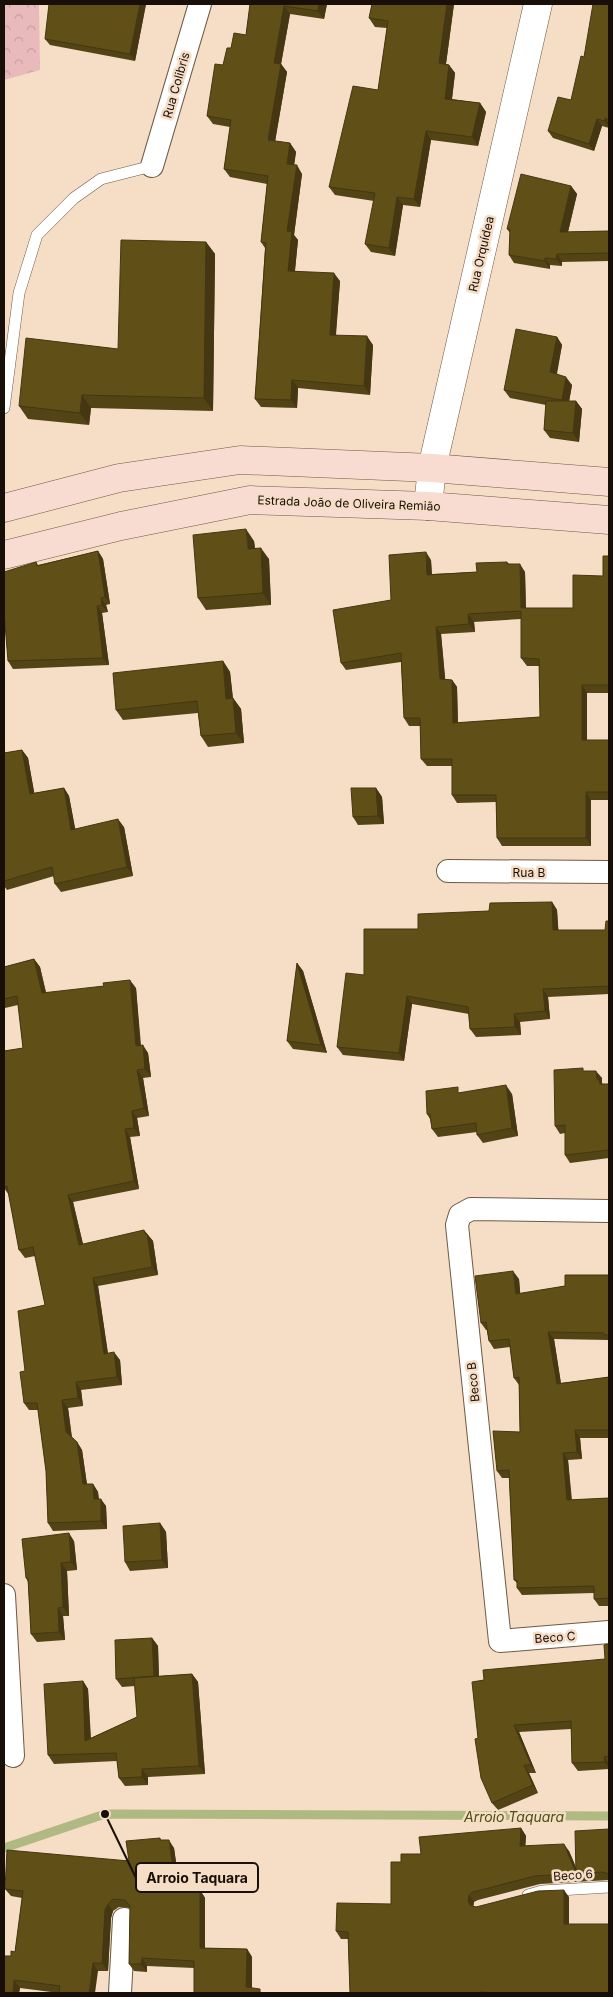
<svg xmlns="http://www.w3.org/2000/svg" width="613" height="1997" font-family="Inter,sans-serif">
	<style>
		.forest { fill: url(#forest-crowns) }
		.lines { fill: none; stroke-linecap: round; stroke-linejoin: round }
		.stream { stroke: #b0b981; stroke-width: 9 }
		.service-casing { stroke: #6e5a45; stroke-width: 12 }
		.minor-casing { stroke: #6e5a45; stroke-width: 24 }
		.tertiary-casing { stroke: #6e5a45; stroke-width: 29 }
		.secondary-casing { stroke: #6e5a45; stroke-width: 29 }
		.service { stroke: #fff; stroke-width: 11 }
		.minor { stroke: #fff; stroke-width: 22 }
		.tertiary { stroke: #fff; stroke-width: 28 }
		.secondary { stroke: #f9dcd1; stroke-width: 28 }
		.wall { fill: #534415; fill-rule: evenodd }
		.shaded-wall { fill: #443711 }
		.building { fill: #614f18; stroke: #443711; fill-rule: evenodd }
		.labels { text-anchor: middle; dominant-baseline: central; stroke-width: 5; stroke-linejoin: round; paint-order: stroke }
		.street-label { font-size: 12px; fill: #181008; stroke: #f6ddc6 }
		.water-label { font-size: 14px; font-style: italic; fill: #495010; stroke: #f6ddc6 }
		.leader { fill: none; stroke: #181008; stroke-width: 2 }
		.callout-dot { fill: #181008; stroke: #f6ddc6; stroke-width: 2 }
		.callout { fill: #f6ddc6; stroke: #181008; stroke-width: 2 }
		.callout-label { font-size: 14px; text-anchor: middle; font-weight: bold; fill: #181008 }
	</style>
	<defs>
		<pattern id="forest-crowns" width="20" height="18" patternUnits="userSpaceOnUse" patternTransform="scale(1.25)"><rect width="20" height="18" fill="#e9babb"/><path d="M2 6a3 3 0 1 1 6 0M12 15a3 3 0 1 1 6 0" fill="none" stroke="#c79f9f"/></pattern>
	</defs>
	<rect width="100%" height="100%" fill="#f6ddc6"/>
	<path class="forest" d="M4,4H39L40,70L4,80Z"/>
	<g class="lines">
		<path class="stream" d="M4,1848L105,1814L609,1816"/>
		<g class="service-casing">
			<g id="service">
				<path d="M4,408L19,293L37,235L74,198L101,179L152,166"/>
				<path d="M528,1895L542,1891L609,1887"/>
			</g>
		</g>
		<g class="minor-casing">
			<g id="minor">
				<path d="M152,166L200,4"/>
				<path d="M448,871L609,872"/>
				<path d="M609,1211L471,1209L460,1215L457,1225L500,1641L609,1632"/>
				<path d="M4,1595L13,1756"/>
				<path d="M120,1993L124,1919"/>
			</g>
		</g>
		<g class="tertiary-casing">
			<path id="tertiary" d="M428,506L432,468L538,4"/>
		</g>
		<g class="secondary-casing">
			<g id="secondary">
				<path d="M4,508L119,478L240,460L432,468L609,482"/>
				<path d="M4,555L121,526L250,500L428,506L609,520"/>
			</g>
		</g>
		<use href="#service" class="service"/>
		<use href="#minor" class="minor"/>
		<use href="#tertiary" class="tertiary"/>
		<use href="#secondary" class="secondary"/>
	</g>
	<g class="wall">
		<path d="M146,4L135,61L50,45L45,39Z"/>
		<path d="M250,4H327L324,19L290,14L281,64L287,72L275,141L290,143L296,152L294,165L302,174L294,235L298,240L295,271L340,281L336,335L373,345L370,395L298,388L297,408L261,407L255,399L265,248L261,242L267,184L230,177L224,169L230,127L213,124L207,116L223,65L231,48L246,35Z"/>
		<path d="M372,4H454L446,64L449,65L455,73L452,99L480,103L486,112L478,146L431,140L420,207L403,205L395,256L371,252L365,244L374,201L335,195L329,187L378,90L387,28L375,27L369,18Z"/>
		<path d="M609,4V128L602,126L594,151L553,138L548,131L571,100L584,57Z"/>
		<path d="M571,186L577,194L568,232L609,231V261L562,262V266L550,265V269L514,263L509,255L510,233L507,229Z"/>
		<path d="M206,242L215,254L213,411L91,408L89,425L28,419L19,406L118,349Z"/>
		<path d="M557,337L562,345L557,374L572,385L569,401H576L582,409L579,442L550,438L544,430L546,405L510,398L504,390Z"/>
		<path d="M254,541L255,548L269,559L271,605L206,610L198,598Z"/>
		<path d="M98,551L103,559L110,604L106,605L108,612L102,613L109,665L13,669L8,661L36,562L38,565Z"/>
		<path d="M609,556V693H587V740H609V800H591V846H502L497,838L496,802L457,803L452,795V766H427L421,759L420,726H409L404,718L401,662L346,670L341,663L391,600L431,560L432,574L477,572L507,562L509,564L525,572L526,608H573L603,576ZM521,619V658L527,666H539L540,717L458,723L457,687L452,680L445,679L441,634L475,632L474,622Z"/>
		<path d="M223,661L230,672L233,698L241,709L244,743L208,747L201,736L198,713L123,720L116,710Z"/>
		<path d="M22,750L28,758L34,793L64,788L69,796L75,829L124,827L133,876L61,892L55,884L54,876L7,890L4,886V753Z"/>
		<path d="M376,788L382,797L384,824L358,825L353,817Z"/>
		<path d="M552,902L557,910L558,930H605L609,921V994L548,997L550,1019L520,1022L521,1035L476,1037L470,1029L469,1014L412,1004L404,1061L343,1055L337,1047L364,975L418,929L489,911Z"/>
		<path d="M34,959L40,967L46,993L136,988L141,1045L148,1053L151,1077L143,1078L149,1116L137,1118L140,1136L130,1137L139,1189L73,1202L83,1244L147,1234L153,1241L158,1275L98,1286L108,1353L120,1360L122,1385L81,1390L83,1406L68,1408L72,1437L77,1442L82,1450L87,1484H93L98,1492L99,1499L106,1506L107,1529L53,1531L48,1523L46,1471L38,1410H29L24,1403L25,1371L45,1305L35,1256L25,1258L19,1250L9,1195L4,1188V1051L23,1048L18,1005L5,1008L4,1006V967Z"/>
		<path d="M297,963L303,971L327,1053L293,1049L287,1041Z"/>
		<path d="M585,1071L602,1078V1084H609V1158L570,1163L565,1155V1133L560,1134L555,1126Z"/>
		<path d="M461,1092L512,1094L518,1136L483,1143L477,1135V1132L438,1137L432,1129L430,1119L427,1114Z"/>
		<path d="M609,1275V1342L608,1340L554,1339L561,1383L609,1377V1438H580L582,1459L568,1460L572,1500L609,1498V1606H599L594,1599V1593L522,1595L517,1588V1583L514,1580L509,1478H502L497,1471L520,1432L519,1385L514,1378L510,1347L494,1349L489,1341L487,1330H486L481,1323L519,1279L520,1294L565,1286Z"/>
		<path d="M160,1523L166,1532L168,1568L130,1571L125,1562Z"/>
		<path d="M74,1541L77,1570L67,1571L69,1616H63L65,1640L37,1642L31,1634L28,1582L26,1578Z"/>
		<path d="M152,1638L158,1646L159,1676L192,1674L198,1682L205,1774L148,1777V1785L125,1786L119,1778L117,1761L54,1764L48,1755L83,1681L88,1689L91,1738L137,1717L135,1686L122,1687L116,1679Z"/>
		<path d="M609,1644V1769L578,1771L572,1763L571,1729L519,1732L536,1773H529L538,1793L498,1810L492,1803L478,1738L605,1659Z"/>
		<path d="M521,1828L526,1836L525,1846L569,1851L576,1868L609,1829V1880L540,1884L478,1900L474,1902L473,1906L476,1907L569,1897V1924L609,1993H350L348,1939H341L336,1931L391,1904L401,1862L421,1854Z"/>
		<path d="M160,1838L161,1840L174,1848L180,1890H200L205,1898V1948L247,1949L252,1957V1988L263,1993L194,1968L147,1966V1972L134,1971L129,1964L130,1908L119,1907L113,1911L111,1918L108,1971H98L59,1993L20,1988L19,1993H4L11,1956L15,1952L22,1898L11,1896L5,1889L129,1861Z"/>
	</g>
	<g class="shaded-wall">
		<path d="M140,4H146L135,61L130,54Z"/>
		<path d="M319,4H327L324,19L318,11Z"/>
		<path d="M447,4H454L445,71L439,63Z"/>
		<path d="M284,6L290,14L281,64L287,72L274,148L268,140L274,63Z"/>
		<path d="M449,65L455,73L451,107L445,99Z"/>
		<path d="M480,103L486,112L478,146L472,137Z"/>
		<path d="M605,118L609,124V127L605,121Z"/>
		<path d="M597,119L602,126L594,151L589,144Z"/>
		<path d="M426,131L431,140L420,207L414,199Z"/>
		<path d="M290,143L296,152L293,172L287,164Z"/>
		<path d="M297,165L302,174L294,235L298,240L294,279L288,271L287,231Z"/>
		<path d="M571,186L577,194L566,240L560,232Z"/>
		<path d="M397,197L403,205L395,256L389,248Z"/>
		<path d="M206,242L215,254L213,411L204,398Z"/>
		<path d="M557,254L562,262V266L556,259Z"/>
		<path d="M545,258L550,265V269L545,261Z"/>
		<path d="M334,273L340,281L335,343L330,335Z"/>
		<path d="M367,336L373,345L370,395L364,386Z"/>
		<path d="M557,337L562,345L555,381L550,372Z"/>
		<path d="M566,377L572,385L568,408L562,400Z"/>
		<path d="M292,380L298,388L297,408L291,400Z"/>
		<path d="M82,395L91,408L89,425L80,413Z"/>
		<path d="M576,401L582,409L579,442L573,433Z"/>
		<path d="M246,529L254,541L256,560L248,549Z"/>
		<path d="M261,548L269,559L271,605L263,593Z"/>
		<path d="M98,551L103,559L110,604L105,597Z"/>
		<path d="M426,552L431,560L432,582L427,575Z"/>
		<path d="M520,564L525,572L526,616L521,608Z"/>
		<path d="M101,598L106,605L108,612L102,605Z"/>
		<path d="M97,606L102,613L109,665L103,658Z"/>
		<path d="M468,614L474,622L475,632L469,624Z"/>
		<path d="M436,627L441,634L446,687L440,679Z"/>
		<path d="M223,661L230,672L234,710L226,699Z"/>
		<path d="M452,680L457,687L458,731L453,723Z"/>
		<path d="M582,685L587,693V748L582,740Z"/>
		<path d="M233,698L241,709L244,743L236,733Z"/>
		<path d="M22,750L28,758L36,802L30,794Z"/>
		<path d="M64,788L69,796L77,838L71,830Z"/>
		<path d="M376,788L382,797L384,824L378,816Z"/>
		<path d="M586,792L591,800V846L586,838Z"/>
		<path d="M118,819L124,827L133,876L127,867Z"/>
		<path d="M552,902L557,910L559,938L553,930Z"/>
		<path d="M34,959L40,967L48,1001L42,993Z"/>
		<path d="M297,963L303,971L327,1053L321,1045Z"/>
		<path d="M130,980L136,988L141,1054L136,1046Z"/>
		<path d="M543,989L548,997L550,1019L545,1011Z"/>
		<path d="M407,996L412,1004L404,1061L399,1053Z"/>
		<path d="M514,1014L520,1022L521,1035L515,1027Z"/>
		<path d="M143,1045L148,1053L151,1077L145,1069Z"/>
		<path d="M137,1070L143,1078L149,1116L144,1108Z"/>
		<path d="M596,1071L602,1078V1083L605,1087V1091L597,1079Z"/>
		<path d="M506,1085L512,1094L518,1136L512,1128Z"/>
		<path d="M132,1111L137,1118L140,1136L134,1128Z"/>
		<path d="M125,1129L130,1137L139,1189L134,1181Z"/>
		<path d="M68,1195L73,1202L85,1253L79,1245Z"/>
		<path d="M144,1230L153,1241L158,1275L152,1267Z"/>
		<path d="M513,1271L519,1279L521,1302L516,1294Z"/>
		<path d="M93,1278L98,1286L109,1362L104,1354Z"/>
		<path d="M548,1332L554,1339L562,1391L557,1384Z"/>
		<path d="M114,1352L120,1360L122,1385L117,1377Z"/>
		<path d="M76,1382L81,1390L83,1406L78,1398Z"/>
		<path d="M62,1400L68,1408L72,1440L66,1432Z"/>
		<path d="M575,1430L580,1438L582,1459L577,1452Z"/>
		<path d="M77,1442L82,1450L88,1492L83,1484Z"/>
		<path d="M563,1453L568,1460L572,1508L567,1500Z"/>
		<path d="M93,1484L98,1492L99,1507L94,1499Z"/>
		<path d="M101,1499L106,1506L107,1529L101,1521Z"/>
		<path d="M160,1523L166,1532L168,1568L162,1560Z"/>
		<path d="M69,1533L74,1541L77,1570L71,1562Z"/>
		<path d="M61,1563L67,1571L69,1616L63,1607Z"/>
		<path d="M58,1608L63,1616L65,1640L59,1632Z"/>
		<path d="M152,1638L158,1646L159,1684L154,1676Z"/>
		<path d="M192,1674L198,1682L205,1774L199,1766Z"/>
		<path d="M83,1681L88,1689L91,1749L85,1741Z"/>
		<path d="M514,1725L519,1732L536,1773L531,1765Z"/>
		<path d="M604,1757L609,1764V1768L605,1762Z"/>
		<path d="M524,1765L529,1773L538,1793L533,1785Z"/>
		<path d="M142,1769L148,1777V1785L142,1777Z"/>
		<path d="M521,1828L526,1836L525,1853L520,1846Z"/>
		<path d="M169,1840L174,1848L181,1898L176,1890Z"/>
		<path d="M564,1844L569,1851L579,1874H577Z"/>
		<path d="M200,1890L205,1898V1956L200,1948Z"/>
		<path d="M564,1890L569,1897V1931L564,1924Z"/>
		<path d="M469,1895L474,1902L473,1908L468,1901Z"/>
		<path d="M108,1904L113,1911L111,1918L108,1971L102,1963L105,1910Z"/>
		<path d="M247,1949L252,1957V1993L246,1987Z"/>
		<path d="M142,1958L147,1966V1972L141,1964Z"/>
		<path d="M93,1963L98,1971L95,1993H89Z"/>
		<path d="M14,1980L20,1988L19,1993H13Z"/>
	</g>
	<g class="building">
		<path d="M49,4H140L130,54L45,39Z"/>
		<path d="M250,4H319L318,11L284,6L274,63L281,64L268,140L290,143L287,164L297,165L287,231L292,232L288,271L334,273L330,335L367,336L364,386L292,380L291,400L255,399L266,243L261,242L268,176L224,169L231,120L207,116L215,64L223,65L227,48H231L234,33L246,35Z"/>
		<path d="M372,4H447L439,63L449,65L445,99L480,103L472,137L426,131L414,199L397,197L389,248L365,244L375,193L329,187L353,86L378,90L388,21L369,18Z"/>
		<path d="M593,4H609V120L605,118V121L597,119L589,144L548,131L558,97L571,100L581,56L584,57Z"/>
		<path d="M521,174L571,186L560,232L609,231V253L557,254L556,259L545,258V261L509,255L510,229H507Z"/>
		<path d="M121,240L206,242L204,398L82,395L80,413L19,406L26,338L118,349Z"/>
		<path d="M516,329L557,337L550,372L566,377L562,400L504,390Z"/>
		<path d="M546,401H576L573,433L544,430Z"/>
		<path d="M246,529L248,549L261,548L263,593L198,598L193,535Z"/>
		<path d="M98,551L105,597L101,598L102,605L97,606L103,658L8,661L4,612V572L36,562L37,566Z"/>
		<path d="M426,552L427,575L477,572L476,563L507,562V564H520L521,608H573V575L603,576V556H609V685H582V740H609V792H586V838H497L496,795H452V759H421L420,718H404L401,653L341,663L333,610L391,600L389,555ZM521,611V658L539,659L540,717L453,723L452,680L440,679L436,627L469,624L468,614Z"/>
		<path d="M223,661L226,699L233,698L236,733L201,736L197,701L116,710L113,673Z"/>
		<path d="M22,750L30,794L64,788L71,830L118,819L127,867L55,884L52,867L4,881V753Z"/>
		<path d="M351,788H376L378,816L353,817Z"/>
		<path d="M552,902L553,930H605L606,921H609V986L543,989L545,1011L514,1014L515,1027L470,1029L468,1007L407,996L399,1053L337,1047L346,973L364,975V929H418V914L489,911L490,903Z"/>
		<path d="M34,959L42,993L104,986L103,983L130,980L136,1046L143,1045L145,1069L137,1070L144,1108L132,1111L134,1128L125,1129L134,1181L68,1195L79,1245L144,1230L145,1234H147L152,1267L93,1278L104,1354L114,1352L117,1377L76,1382L78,1398L62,1400L66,1432L77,1442L83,1484H93L94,1499H101V1521L48,1523L46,1471L37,1403H24L20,1372L25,1371L18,1311L45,1305L33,1247L19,1250L7,1186L4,1187V1051L23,1048L17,996L4,999V967Z"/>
		<path d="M297,963L321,1045L287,1041Z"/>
		<path d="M583,1068V1071H596L597,1079L599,1080L600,1084H609V1150L565,1155V1125L555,1126L554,1070Z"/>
		<path d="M506,1085L512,1128L477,1135L476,1123L432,1129L430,1114H427L426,1091L458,1087V1093Z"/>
		<path d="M513,1271L516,1294L565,1286V1275H609V1335H604V1333L548,1332L557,1384L609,1377V1430H575L577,1452L563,1453L567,1500L609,1498V1598L594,1599V1586L517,1588V1580H514L509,1470L497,1471L493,1431L520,1432L519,1377L514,1378L509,1339L489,1341L486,1322L481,1323L475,1276Z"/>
		<path d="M160,1523L162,1560L125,1562L123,1526Z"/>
		<path d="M69,1533L71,1562L61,1563L63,1607L58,1608L59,1632L31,1634L28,1578H26L22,1539Z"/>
		<path d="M152,1638L154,1676L116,1679L115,1640Z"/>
		<path d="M609,1644V1756L604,1757L605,1762L572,1763L571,1721L514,1725L531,1765H524L533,1785L492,1803L481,1778L475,1739L478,1738L472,1682L484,1680L483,1670L605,1659L604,1645Z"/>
		<path d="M192,1674L199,1766L142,1769V1777L119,1778L116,1753L48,1755L44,1684L83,1681L85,1741L137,1717L134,1678Z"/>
		<path d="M521,1828L520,1846L564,1844L576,1873L575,1831L609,1829V1874L603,1872L535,1876L473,1892L469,1895L468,1901L470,1905L476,1907L538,1891L564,1890V1924H609V1993H501L480,1992V1993H350L348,1932L336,1931L337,1903L391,1904V1862H401V1854H421L419,1837Z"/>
		<path d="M160,1838V1840H169L176,1890H200V1948L247,1949L246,1987L260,1989V1993H194V1961L142,1958L141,1964H129L130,1906L125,1900L113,1899L108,1904L105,1910L102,1963H93L89,1993H59L60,1986L14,1980L13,1993H4V1956H11V1951L15,1952L23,1891L5,1889L7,1850L129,1861L126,1841Z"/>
	</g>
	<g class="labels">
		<g class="street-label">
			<text transform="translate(176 85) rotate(-74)">Rua Colibris</text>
			<text transform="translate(481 254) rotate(-77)">Rua Orquídea</text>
			<text transform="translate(349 503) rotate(2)">Estrada João de Oliveira Remião</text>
			<text x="529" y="872">Rua B</text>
			<text transform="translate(473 1382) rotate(-96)">Beco B</text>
			<text transform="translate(555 1637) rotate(-4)">Beco C</text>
			<text transform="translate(573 1875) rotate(-4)">Beco 6</text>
		</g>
		<g class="water-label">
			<text x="514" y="1816">Arroio Taquara</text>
		</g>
	</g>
	<path class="leader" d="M105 1814L136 1878"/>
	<circle class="callout-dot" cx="105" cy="1814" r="5"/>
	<rect class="callout" x="136" y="1863" width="122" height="29" rx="5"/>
	<g class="callout-label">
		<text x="197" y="1883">Arroio Taquara</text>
	</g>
	<rect width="613" height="1997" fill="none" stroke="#181008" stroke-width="10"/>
</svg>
